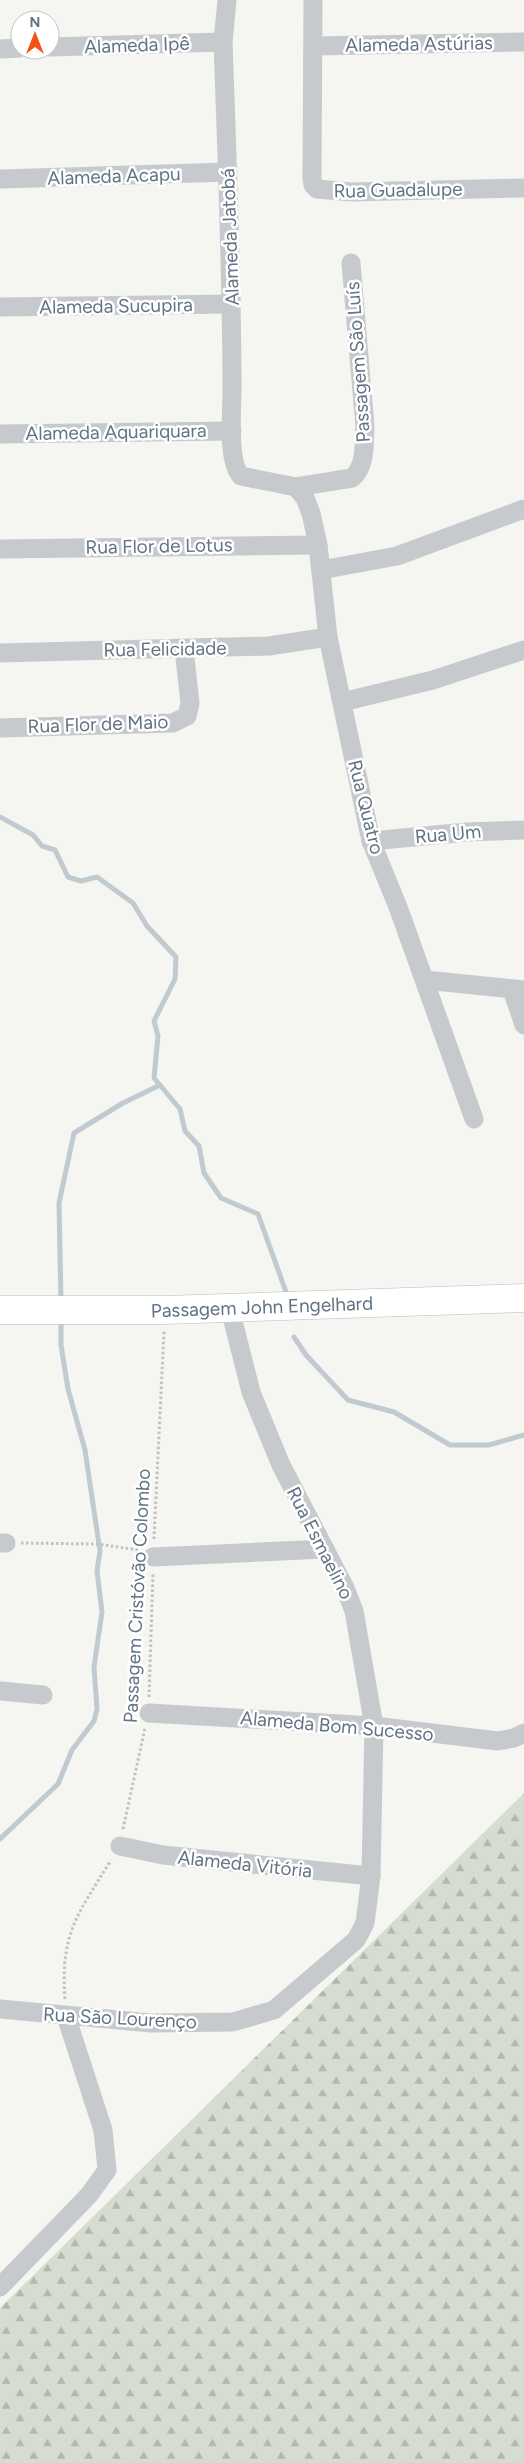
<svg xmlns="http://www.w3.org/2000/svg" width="524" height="2463" font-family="Figtree,sans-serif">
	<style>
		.forest { fill: url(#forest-firs) }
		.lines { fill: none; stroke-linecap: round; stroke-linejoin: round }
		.stream { stroke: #c0cad0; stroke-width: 5 }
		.secondary-casing { stroke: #b8bdc2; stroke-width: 29 }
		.path { stroke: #c0c1c3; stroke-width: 3; stroke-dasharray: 2.5 2.5; stroke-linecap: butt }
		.minor { stroke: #c7cacd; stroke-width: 19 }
		.secondary { stroke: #fff; stroke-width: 28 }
		.labels { text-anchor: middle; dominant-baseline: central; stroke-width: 5; stroke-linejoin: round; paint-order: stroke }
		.street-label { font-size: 19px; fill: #617385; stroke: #fff }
	</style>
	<defs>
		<pattern id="forest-firs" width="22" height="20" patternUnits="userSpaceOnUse" patternTransform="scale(1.25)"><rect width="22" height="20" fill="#d5ddd1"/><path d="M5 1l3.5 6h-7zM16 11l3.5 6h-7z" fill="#b0b8af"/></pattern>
	</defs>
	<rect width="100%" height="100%" fill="#f5f5f1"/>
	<path class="forest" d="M524,1793V2463H0V2308Z"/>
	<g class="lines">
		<g class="stream">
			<path d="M0,817L33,835L42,846L55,850L68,877L81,881L97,877L133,903L147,926L176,957L175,979L154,1021L158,1036L154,1078L180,1109L185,1131L199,1146L204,1173L221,1198L258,1214L286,1292"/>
			<path d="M61,1302L59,1203L74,1133L123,1103L160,1085"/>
			<path d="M294,1337L306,1355L348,1400L394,1412L450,1445H489L524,1435"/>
			<path d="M0,1839L58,1784L72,1750L94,1721L97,1709L94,1667L102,1612L97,1571L100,1551L85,1450L68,1389L61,1345V1318"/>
		</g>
		<g class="secondary-casing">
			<path id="secondary" d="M0,1310H165L524,1298"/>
		</g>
		<g class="path">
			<path d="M154,1539L164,1331"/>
			<path d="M21,1543L97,1544L139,1550"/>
			<path d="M149,1697L153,1573"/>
			<path d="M123,1829L145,1728"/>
			<path d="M65,1999C60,1933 78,1914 111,1860"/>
		</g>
		<g class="minor">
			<path d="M227,0L223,42C227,158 232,275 232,391C232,411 227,462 241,476L296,487L352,478C366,467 364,443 365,427L351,263"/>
			<path d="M313,0L312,178L313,185L317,189L351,192L524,188"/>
			<path d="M314,46L524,42"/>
			<path d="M50,47L223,42"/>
			<path d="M0,49L20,48"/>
			<path d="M0,179L228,172"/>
			<path d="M0,307L232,304"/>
			<path d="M0,434L232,431"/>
			<path d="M296,487L305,498L311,513L318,545L328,637L371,841L398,907L474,1119"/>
			<path d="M0,549L318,545"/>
			<path d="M321,570L397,556L524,509"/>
			<path d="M0,653L269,646L328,637"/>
			<path d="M342,702L433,680L524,650"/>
			<path d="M0,728L173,723L187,716L190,703L184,649"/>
			<path d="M371,841L467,832L524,830"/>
			<path d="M425,980L524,990"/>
			<path d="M512,990L524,1025"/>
			<path d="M0,1543H6"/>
			<path d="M153,1557L325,1549"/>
			<path d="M0,1691L43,1695"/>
			<path d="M149,1713L374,1726L498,1741L514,1738L524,1733"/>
			<path d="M120,1846L163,1855L371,1876"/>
			<path d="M0,2009L151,2023L233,2022L274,2010L356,1940L365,1923L371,1876L374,1726L354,1611L345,1588L281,1465L251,1392L230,1309"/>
			<path d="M0,2287L89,2195L107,2170L103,2130L66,2016"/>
		</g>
		<use href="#secondary" class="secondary"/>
	</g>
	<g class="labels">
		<g class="street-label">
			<text transform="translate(419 44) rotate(-1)">Alameda Astúrias</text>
			<text transform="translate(137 45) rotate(-2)">Alameda Ipê</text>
			<text transform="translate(114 176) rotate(-2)">Alameda Acapu</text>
			<text transform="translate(398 190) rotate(-1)">Rua Guadalupe</text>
			<text transform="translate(230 237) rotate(-92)">Alameda Jatobá</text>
			<text transform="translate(116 306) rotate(-1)">Alameda Sucupira</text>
			<text transform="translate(358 362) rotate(-94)">Passagem São Luís</text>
			<text transform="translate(116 432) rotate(-1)">Alameda Aquariquara</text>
			<text transform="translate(159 546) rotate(-1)">Rua Flor de Lotus</text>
			<text transform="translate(165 649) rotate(-1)">Rua Felicidade</text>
			<text transform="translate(98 724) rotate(-2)">Rua Flor de Maio</text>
			<text transform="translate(366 807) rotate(76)">Rua Quatro</text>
			<text transform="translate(448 834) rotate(-5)">Rua Um</text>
			<text transform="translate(262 1307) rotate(-2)">Passagem John Engelhard</text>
			<text transform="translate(320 1543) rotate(63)">Rua Esmaelino</text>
			<text transform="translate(137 1596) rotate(-87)">Passagem Cristóvão Colombo</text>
			<text transform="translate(337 1726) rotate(5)">Alameda Bom Sucesso</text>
			<text transform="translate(245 1864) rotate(6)">Alameda Vitória</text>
			<text transform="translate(120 2018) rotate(3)">Rua São Lourenço</text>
		</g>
	</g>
	<g transform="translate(35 35)"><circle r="24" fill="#ffffff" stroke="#c0c7ce"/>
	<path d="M0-4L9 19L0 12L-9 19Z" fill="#f45312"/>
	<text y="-8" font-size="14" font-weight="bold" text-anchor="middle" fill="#617385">N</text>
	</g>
</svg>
